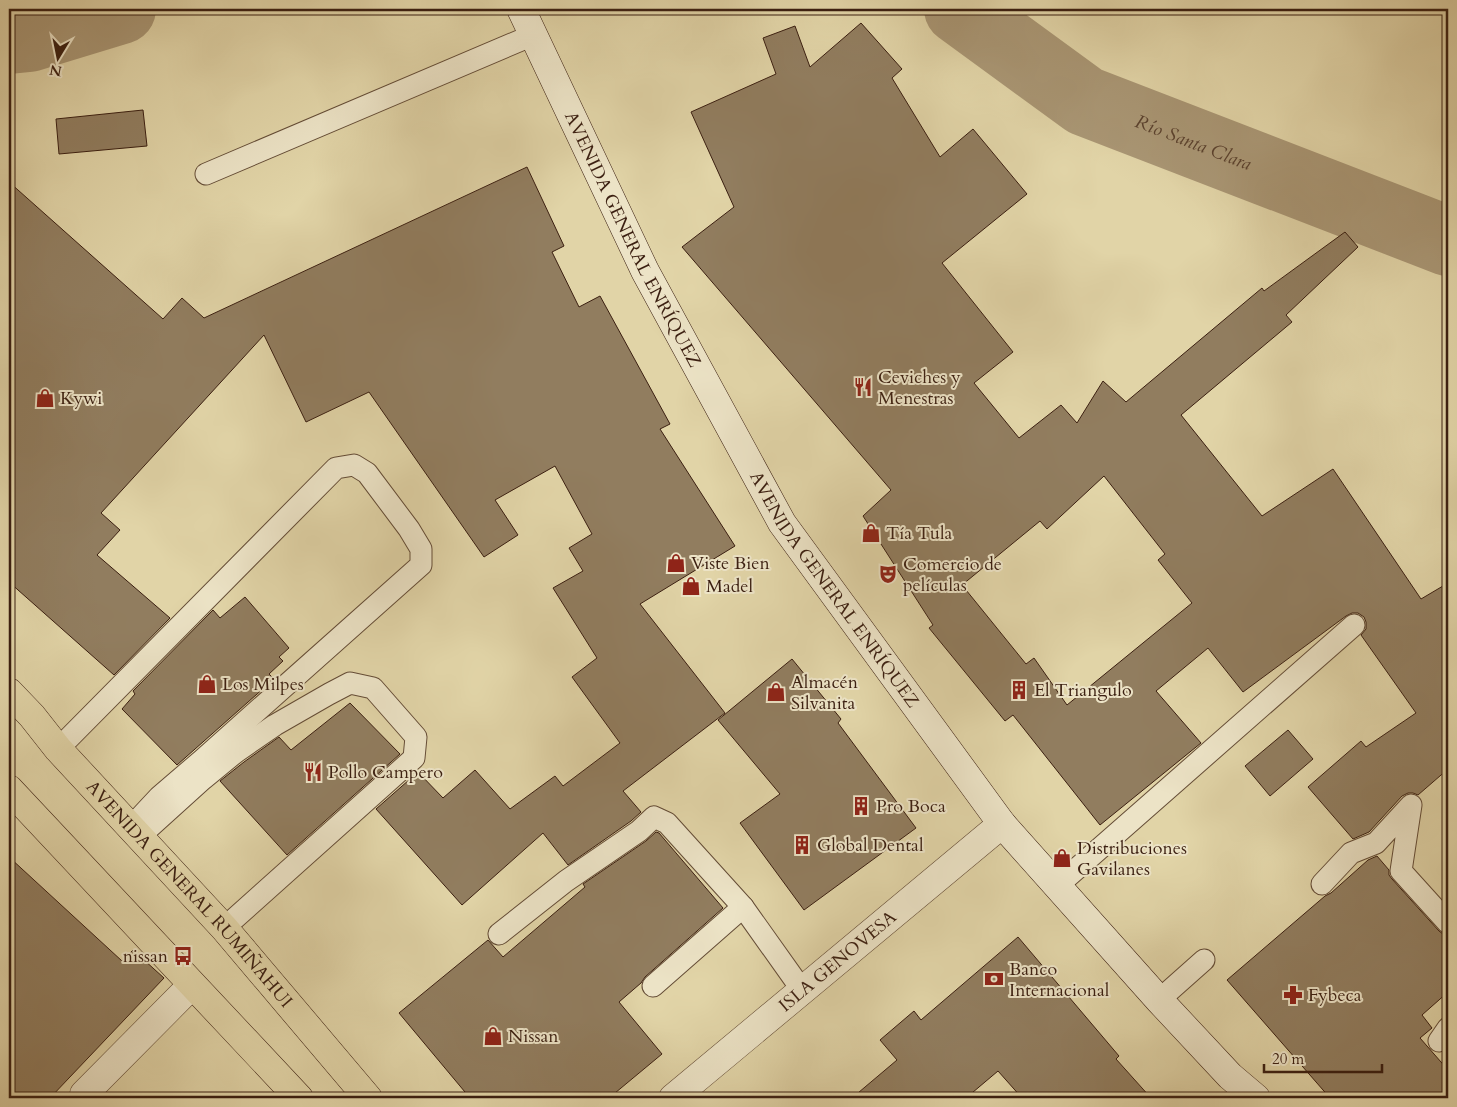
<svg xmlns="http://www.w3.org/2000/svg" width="1457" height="1107" font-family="Cardo,serif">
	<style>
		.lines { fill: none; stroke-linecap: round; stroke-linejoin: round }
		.river { stroke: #a99674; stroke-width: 70 }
		.building { fill: #917d5f; stroke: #3b1f11; fill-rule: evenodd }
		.service-casing { stroke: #644c36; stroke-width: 23 }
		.minor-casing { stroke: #644c36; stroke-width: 29 }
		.secondary-casing { stroke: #3b1f11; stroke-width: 29 }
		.trunk-casing { stroke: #3b1f11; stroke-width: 29 }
		.service { stroke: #ece3c6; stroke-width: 21 }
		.minor { stroke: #ece3c6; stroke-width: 28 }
		.secondary { stroke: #ece3c6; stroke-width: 28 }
		.trunk { stroke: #e1d4a7; stroke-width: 28 }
		.labels { text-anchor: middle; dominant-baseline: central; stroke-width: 4; stroke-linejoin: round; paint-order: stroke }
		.street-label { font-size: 18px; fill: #3b1f11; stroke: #ece3c6 }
		.poi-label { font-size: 18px; fill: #3b1f11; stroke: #ece3c6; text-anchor: start }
		.water-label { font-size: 19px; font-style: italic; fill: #5c432f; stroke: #ece3c6 }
	</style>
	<rect width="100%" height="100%" fill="#e1d4a7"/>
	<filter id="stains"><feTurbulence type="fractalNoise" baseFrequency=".004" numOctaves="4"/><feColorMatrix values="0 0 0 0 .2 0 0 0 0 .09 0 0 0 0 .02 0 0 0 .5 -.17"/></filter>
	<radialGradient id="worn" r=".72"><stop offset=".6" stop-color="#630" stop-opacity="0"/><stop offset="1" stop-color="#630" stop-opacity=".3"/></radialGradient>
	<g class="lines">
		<g class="river">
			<path id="s1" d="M959,9L1085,101L1448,241"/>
			<path d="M9,39L29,37L121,9"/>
		</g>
	</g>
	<g class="building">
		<path d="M861,23L902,69L892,78L940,157L973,129L1027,194L942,263L1013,352L974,383L1019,438L1061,405L1077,423L1103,381L1126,402L1262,288L1264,291L1345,232L1358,247L1286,315L1292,322L1181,415L1262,516L1333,469L1421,599L1448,583V769L1418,795L1413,793H1408L1402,796L1369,832L1353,839L1308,787L1361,741L1366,747L1416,713L1361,635L1366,629V622L1364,617L1358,613H1352L1346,616L1243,692L1208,648L1156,691L1201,743L1100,825L1013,715L1005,721L929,628L933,625L863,516L891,490L682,247L734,207L691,112L776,74L763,38L795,26L810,67ZM1104,476L1165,554L1158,560L1192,603L1067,705L1034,658L1026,664L962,585L1040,521L1047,529Z"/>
		<path d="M143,110L147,146L59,154L56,119Z"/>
		<path d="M527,167L564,246L552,252L579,307L600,296L670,424L660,429L735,546L640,604L725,713L623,791L641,812L631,821L568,865L543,833L462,905L376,809L418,772L443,798L475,770L510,809L555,776L563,786L620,743L572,677L597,658L553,588L583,571L569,548L592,534L555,466L495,500L518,535L484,557L369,392L306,422L264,335L101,513L120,530L97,555L170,618L114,675L9,582V182L163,319L182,298L204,318Z"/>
		<path d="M245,597L289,648L279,657L283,661L269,674L274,679L177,765L122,709L135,694L133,691L213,610L220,618Z"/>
		<path d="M792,659L841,719L838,723L916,828L804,910L740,823L780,794L718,720Z"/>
		<path d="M350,703L400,754L287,855L220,781L244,762L279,737L291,750Z"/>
		<path d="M1288,730L1313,759L1270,796L1245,766Z"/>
		<path d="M656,832L659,833L723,908L645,977L641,983L619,1002L662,1054L609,1098H470L399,1013L488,940L503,957L585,887L583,884L646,841Z"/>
		<path d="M1377,856L1389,870V875L1392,879L1439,931L1448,938V992L1422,1015L1432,1028L1420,1038L1448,1070V1098H1330L1227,980L1325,896L1331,893L1368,860Z"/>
		<path d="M9,857L122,961L133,950L164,978L50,1098H9Z"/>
		<path d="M1018,937L1119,1056L1116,1059L1151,1098H1022L998,1071L966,1098H852L897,1060L880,1040L914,1011L921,1020Z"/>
	</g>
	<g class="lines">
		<g class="service-casing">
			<g id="service">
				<path d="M206,174L533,35"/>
				<path d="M58,749L336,468L354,465L367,473L409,529L421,549V565L202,760L159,797L131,827"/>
				<path d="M140,836L203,779L236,752L275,725L329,694L350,683L373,688L416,737L414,758L224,928"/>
				<path d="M1322,884L1351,853L1376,843L1411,805L1401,871L1448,923"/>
				<path d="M1057,886L1354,625"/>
				<path d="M499,934L566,881L639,831L654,817L667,823L743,907L802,990"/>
				<path d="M653,986L743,907"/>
				<path d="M1159,1000L1204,960"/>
				<path d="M1439,1041L1448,1028"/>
			</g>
		</g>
		<g class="minor-casing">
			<g id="minor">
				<path d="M84,1094L192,985"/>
				<path id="s2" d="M673,1098L1002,824"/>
			</g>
		</g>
		<g class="secondary-casing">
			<g id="secondary">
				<path id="s3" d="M521,9L645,271L782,523L1002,824L1159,1000L1230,1076L1256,1098"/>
			</g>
		</g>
		<g class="trunk-casing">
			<g id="trunk">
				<path id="s4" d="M9,692L32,716L58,749L224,928L368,1098"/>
				<path d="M9,789L299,1098"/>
			</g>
		</g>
		<use href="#service" class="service"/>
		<use href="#minor" class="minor"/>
		<use href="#secondary" class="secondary"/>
		<use href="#trunk" class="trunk"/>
	</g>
	<defs>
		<g id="restaurant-bare" transform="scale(1.5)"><path d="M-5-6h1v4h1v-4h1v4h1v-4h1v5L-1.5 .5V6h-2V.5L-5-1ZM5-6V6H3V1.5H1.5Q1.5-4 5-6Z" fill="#8f2418" stroke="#ece3c6" stroke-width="2.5" paint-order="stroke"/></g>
		<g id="shop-bare" transform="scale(1.5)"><path d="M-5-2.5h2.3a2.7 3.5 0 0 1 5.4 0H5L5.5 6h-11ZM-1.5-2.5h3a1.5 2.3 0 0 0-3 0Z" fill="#8f2418" stroke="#ece3c6" stroke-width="2.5" paint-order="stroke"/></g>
		<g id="theatre-bare" transform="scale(1.5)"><path d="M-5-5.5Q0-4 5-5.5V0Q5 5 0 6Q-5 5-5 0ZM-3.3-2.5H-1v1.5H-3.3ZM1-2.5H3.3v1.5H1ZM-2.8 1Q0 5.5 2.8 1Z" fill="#8f2418" stroke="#ece3c6" stroke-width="2.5" paint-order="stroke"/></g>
		<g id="building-bare" transform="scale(1.5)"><path d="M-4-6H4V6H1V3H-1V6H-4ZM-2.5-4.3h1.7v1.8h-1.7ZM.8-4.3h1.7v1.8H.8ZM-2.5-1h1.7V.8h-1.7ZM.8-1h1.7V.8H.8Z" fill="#8f2418" stroke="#ece3c6" stroke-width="2.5" paint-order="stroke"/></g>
		<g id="bus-bare" transform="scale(1.5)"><path d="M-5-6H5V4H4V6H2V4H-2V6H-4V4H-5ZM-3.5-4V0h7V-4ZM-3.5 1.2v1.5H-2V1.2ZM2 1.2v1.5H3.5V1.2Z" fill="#8f2418" stroke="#ece3c6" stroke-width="2.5" paint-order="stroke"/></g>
		<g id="bank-bare" transform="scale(1.5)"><path d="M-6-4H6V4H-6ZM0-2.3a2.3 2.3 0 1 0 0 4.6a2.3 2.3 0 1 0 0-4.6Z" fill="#8f2418" stroke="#ece3c6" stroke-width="2.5" paint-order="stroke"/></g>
		<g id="pharmacy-bare" transform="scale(1.5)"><path d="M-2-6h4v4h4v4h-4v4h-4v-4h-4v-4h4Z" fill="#8f2418" stroke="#ece3c6" stroke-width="2.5" paint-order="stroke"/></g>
	</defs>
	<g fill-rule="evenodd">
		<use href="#restaurant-bare" x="863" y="387"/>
		<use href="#shop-bare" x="45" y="398"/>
		<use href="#shop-bare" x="871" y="533"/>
		<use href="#shop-bare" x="676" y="563"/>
		<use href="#theatre-bare" x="888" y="574"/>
		<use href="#shop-bare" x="691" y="586"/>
		<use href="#shop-bare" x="207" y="684"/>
		<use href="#building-bare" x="1019" y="690"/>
		<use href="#shop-bare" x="776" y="692"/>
		<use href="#restaurant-bare" x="313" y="772"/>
		<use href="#building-bare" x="861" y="806"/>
		<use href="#building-bare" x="802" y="845"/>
		<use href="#shop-bare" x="1062" y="858"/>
		<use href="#bus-bare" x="183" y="956"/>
		<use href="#bank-bare" x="994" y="979"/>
		<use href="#pharmacy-bare" x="1293" y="995"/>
		<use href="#shop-bare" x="493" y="1036"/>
	</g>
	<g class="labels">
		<g class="street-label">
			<text stroke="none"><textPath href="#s3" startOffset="256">AVENIDA GENERAL ENRÍQUEZ</textPath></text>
			<text stroke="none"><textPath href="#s3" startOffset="661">AVENIDA GENERAL ENRÍQUEZ</textPath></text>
			<text stroke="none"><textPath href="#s4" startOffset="271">AVENIDA GENERAL RUMIÑAHUI</textPath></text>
			<text stroke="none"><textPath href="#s2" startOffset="214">ISLA GENOVESA</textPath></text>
		</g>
		<g class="poi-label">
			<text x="878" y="377">Ceviches y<tspan x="878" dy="21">Menestras</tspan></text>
			<text x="60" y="398">Kywi</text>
			<text x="886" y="533">Tía Tula</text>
			<text x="691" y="563">Viste Bien</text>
			<text x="903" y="564">Comercio de<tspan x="903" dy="21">películas</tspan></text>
			<text x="706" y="586">Madel</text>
			<text x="791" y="682">Almacén<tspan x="791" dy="21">Silvanita</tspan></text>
			<text x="222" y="684">Los Milpes</text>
			<text x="1034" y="690">El Triangulo</text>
			<text x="328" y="772">Pollo Campero</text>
			<text x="876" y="806">Pro Boca</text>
			<text x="817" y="845">Global Dental</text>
			<text x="1077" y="848">Distribuciones<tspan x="1077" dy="21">Gavilanes</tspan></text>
			<text x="168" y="956" text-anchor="end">nissan</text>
			<text x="1009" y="969">Banco<tspan x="1009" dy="21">Internacional</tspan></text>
			<text x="1308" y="995">Fybeca</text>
			<text x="508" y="1036">Nissan</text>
		</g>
		<g class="water-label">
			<text stroke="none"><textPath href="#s1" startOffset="272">Río Santa Clara</textPath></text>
		</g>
	</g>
	<rect width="1457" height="1107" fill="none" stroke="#e1d4a7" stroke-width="30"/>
	<rect x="10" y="10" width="1437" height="1087" fill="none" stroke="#3b1f11" stroke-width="2.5"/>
	<rect x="15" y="15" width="1427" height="1077" fill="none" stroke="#3b1f11"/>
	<g transform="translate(58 58) rotate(190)" stroke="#ece3c6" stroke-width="4" paint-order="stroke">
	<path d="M0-4L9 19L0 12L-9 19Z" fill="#3b1f11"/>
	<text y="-8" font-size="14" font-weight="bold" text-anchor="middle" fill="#3b1f11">N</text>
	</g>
	<path d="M1264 1064v8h118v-8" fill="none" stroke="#3b1f11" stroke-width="2.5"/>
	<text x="1272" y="1064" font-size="15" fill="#3b1f11" stroke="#ece3c6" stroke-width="4" paint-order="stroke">20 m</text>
	<rect width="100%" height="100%" filter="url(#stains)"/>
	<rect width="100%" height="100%" fill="url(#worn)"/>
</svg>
